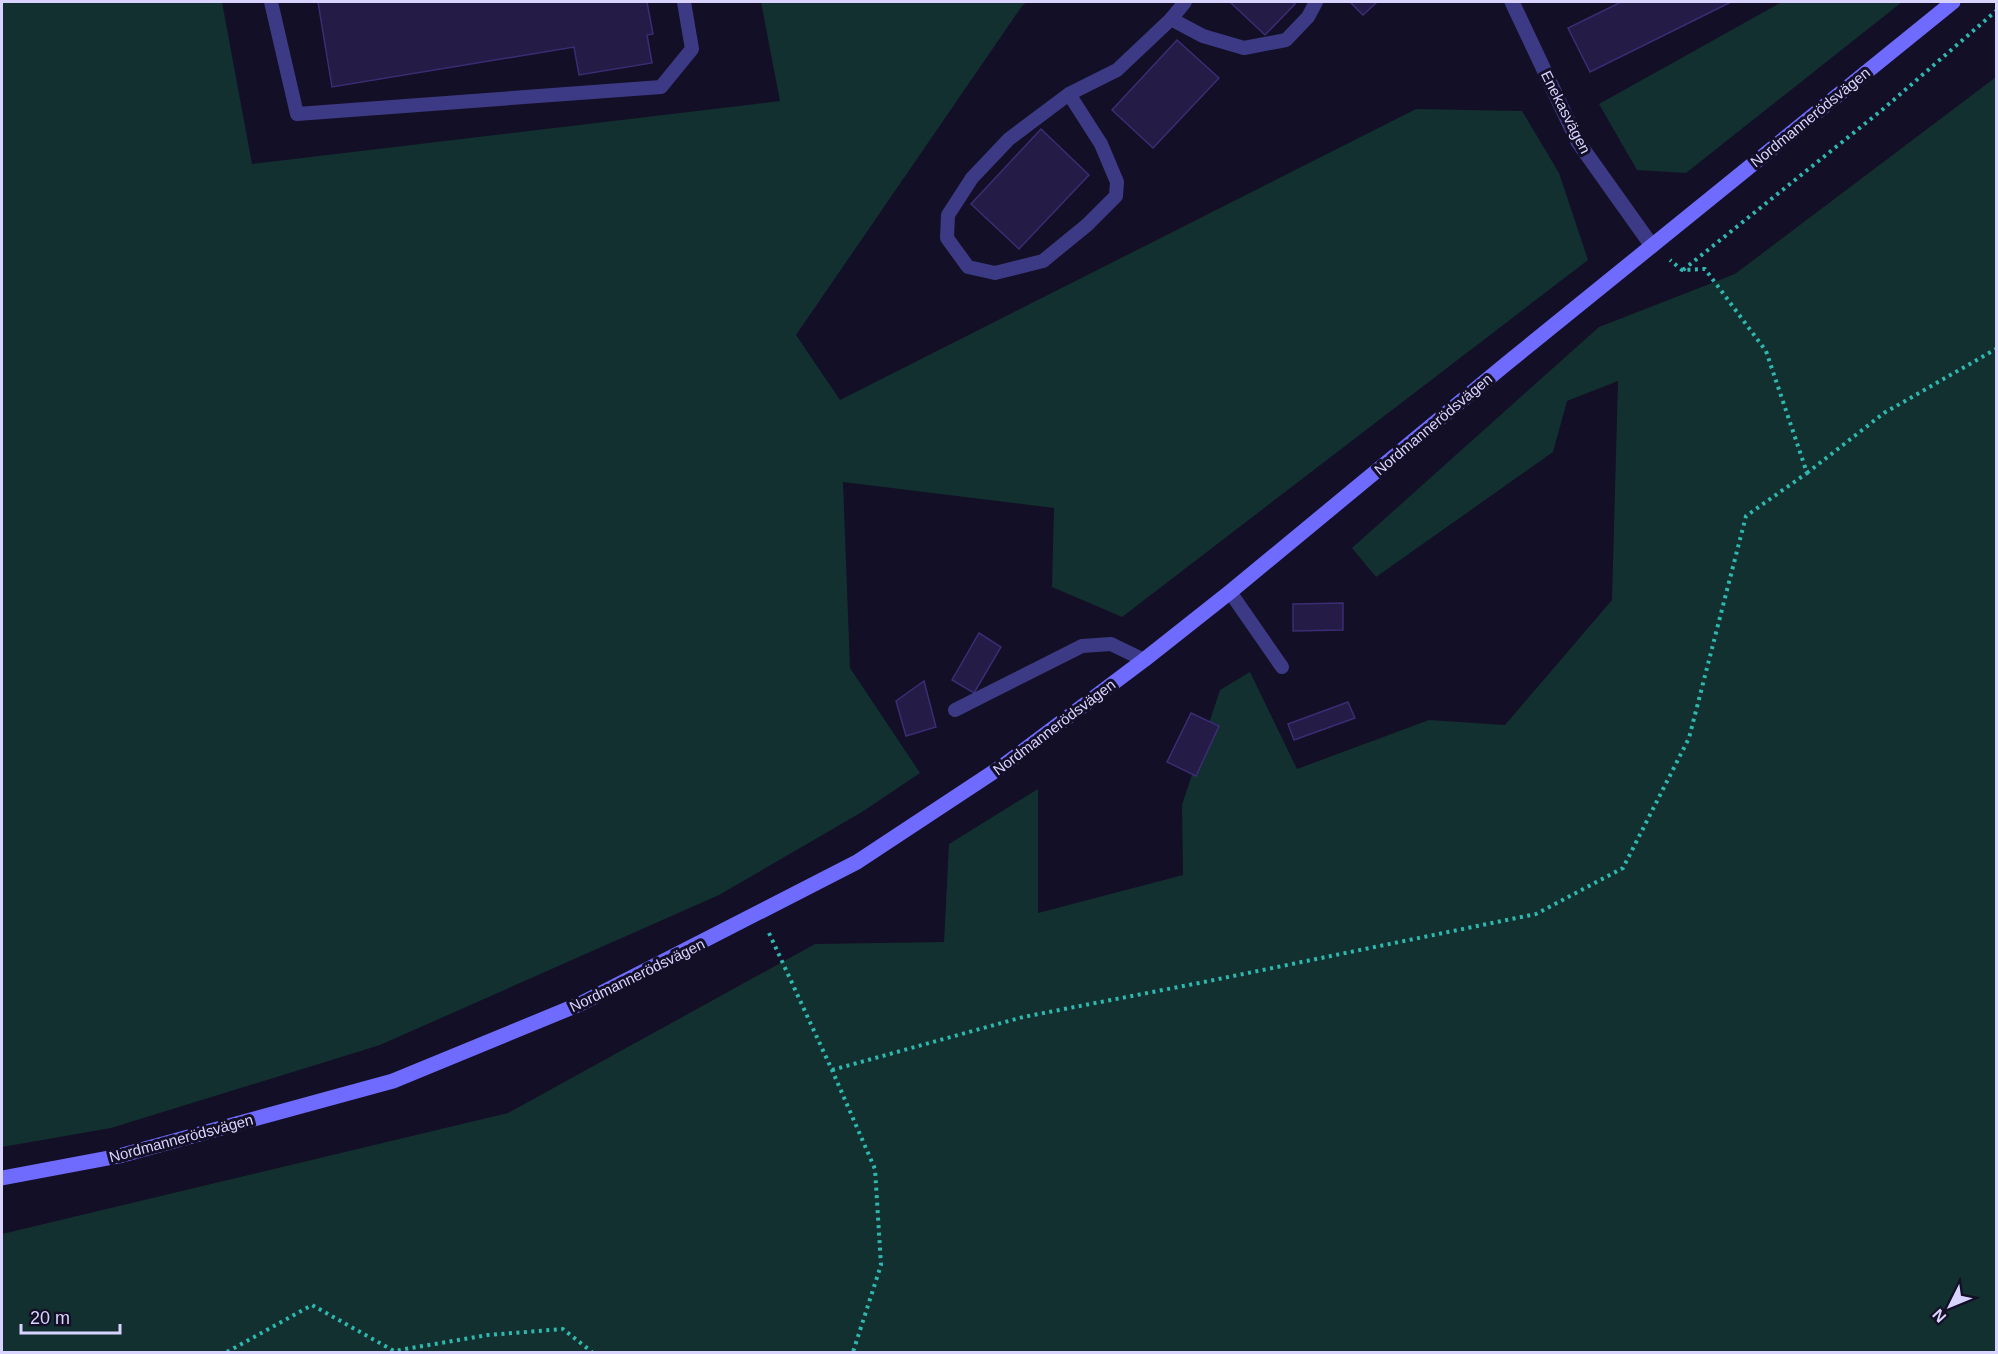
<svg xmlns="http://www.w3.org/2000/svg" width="1998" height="1354" font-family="Helvetica,sans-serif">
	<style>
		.green { fill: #12302f }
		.building { fill: #241b47; stroke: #3b2d73; stroke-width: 1.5 }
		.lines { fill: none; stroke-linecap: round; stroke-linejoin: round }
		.path { stroke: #2fb8b0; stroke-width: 4; stroke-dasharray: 3 4.5; stroke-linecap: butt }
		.service { stroke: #3d3a85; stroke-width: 14 }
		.minor { stroke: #3d3a85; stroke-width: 15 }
		.secondary { stroke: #6f6bff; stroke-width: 15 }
		.labels { text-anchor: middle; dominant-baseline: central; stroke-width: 6; stroke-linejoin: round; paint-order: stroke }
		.street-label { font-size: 15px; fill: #d9d4ff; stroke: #130f26 }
	</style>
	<rect width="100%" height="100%" fill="#130f26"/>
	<g class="green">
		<path d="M2,2H222L252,164L780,101L761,2H1027L1022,6L796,335L840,400L1416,109L1522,111L1559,173L1588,260L1122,617L1052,587L1054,508L843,482L850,668L920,773L862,812L719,895L380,1045L111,1128L2,1147Z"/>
		<path d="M1782,2H1902L1686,173L1637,170L1599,104Z"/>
		<path d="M1996,77V1352H2V1234L508,1113L815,944L944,942L949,844L1038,789V913L1183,875L1182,805L1220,690L1250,672L1297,769L1429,720L1505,725L1612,600L1618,381L1567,401L1553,452L1376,577L1352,548L1599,327L1735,274Z"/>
	</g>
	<g class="building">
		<path d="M318,2H647L653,34L647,35L652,63L579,75L574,47L332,87Z"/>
		<path d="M1230,2H1293L1295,4L1265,35Z"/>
		<path d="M1350,2H1377L1363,15Z"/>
		<path d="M1621,2H1731L1590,72L1568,28Z"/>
		<path d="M1177,40L1219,78L1153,148L1112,110Z"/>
		<path d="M1041,129L1089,175L1019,249L971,204Z"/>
		<path d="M1343,603V630L1293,631V604Z"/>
		<path d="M979,633L1001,647L974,693L952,680Z"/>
		<path d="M924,681L936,727L906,736L896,701Z"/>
		<path d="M1348,702L1355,718L1294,740L1288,724Z"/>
		<path d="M1191,713L1219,726L1196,776L1167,762Z"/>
	</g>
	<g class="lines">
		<g class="path">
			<path d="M1683,270L1882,110L1996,11"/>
			<path d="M1807,473L1884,413L1996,349"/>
			<path d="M769,933L832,1070L875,1169L881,1265L853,1352"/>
			<path d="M832,1070L1023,1017L1199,983L1536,914L1623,868L1689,738L1746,516L1807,473L1766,351L1705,269L1682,270L1670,260"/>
			<path d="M227,1352L312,1305L394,1351L488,1335L563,1329L592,1352"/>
		</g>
		<g class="service">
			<path d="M271,2L297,114L661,87L692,49L684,2"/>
			<path d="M1171,19L1203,36L1244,48L1286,40L1308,17L1316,2"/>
			<path d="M1069,94L1101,144L1117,182L1116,196L1087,225L1043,261L995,273L968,267L947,238L948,215L972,178L1009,139L1069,94L1117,70L1171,19L1185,2"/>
			<path d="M1230,592L1282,667"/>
			<path d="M955,710L1082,646L1111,644L1144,660"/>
		</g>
		<path class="minor" d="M1512,2L1578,142L1652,246"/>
		<path class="secondary" d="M2,1178L119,1156L393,1081L580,1004L857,862L1004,765L1144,660L1230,592L1506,364L1953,2"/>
	</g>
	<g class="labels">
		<g class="street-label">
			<text transform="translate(1566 112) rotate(63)">Enekasvägen</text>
			<text transform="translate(1810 117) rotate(-39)">Nordmannerödsvägen</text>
			<text transform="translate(1433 424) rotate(-40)">Nordmannerödsvägen</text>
			<text transform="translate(1054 727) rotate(-37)">Nordmannerödsvägen</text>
			<text transform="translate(637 975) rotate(-26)">Nordmannerödsvägen</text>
			<text transform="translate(181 1138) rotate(-15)">Nordmannerödsvägen</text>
		</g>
	</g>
	<rect width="1998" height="1354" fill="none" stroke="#d9d4ff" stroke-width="6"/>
	<g transform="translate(1950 1306) rotate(227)" stroke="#130f26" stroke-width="4.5" paint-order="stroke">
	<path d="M0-4.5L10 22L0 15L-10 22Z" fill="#d9d4ff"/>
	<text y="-9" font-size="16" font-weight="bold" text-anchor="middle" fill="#d9d4ff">N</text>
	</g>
	<path d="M21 1324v9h99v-9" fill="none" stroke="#d9d4ff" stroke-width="3"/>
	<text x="30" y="1324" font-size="18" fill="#d9d4ff" stroke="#130f26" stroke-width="4.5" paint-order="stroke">20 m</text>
</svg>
